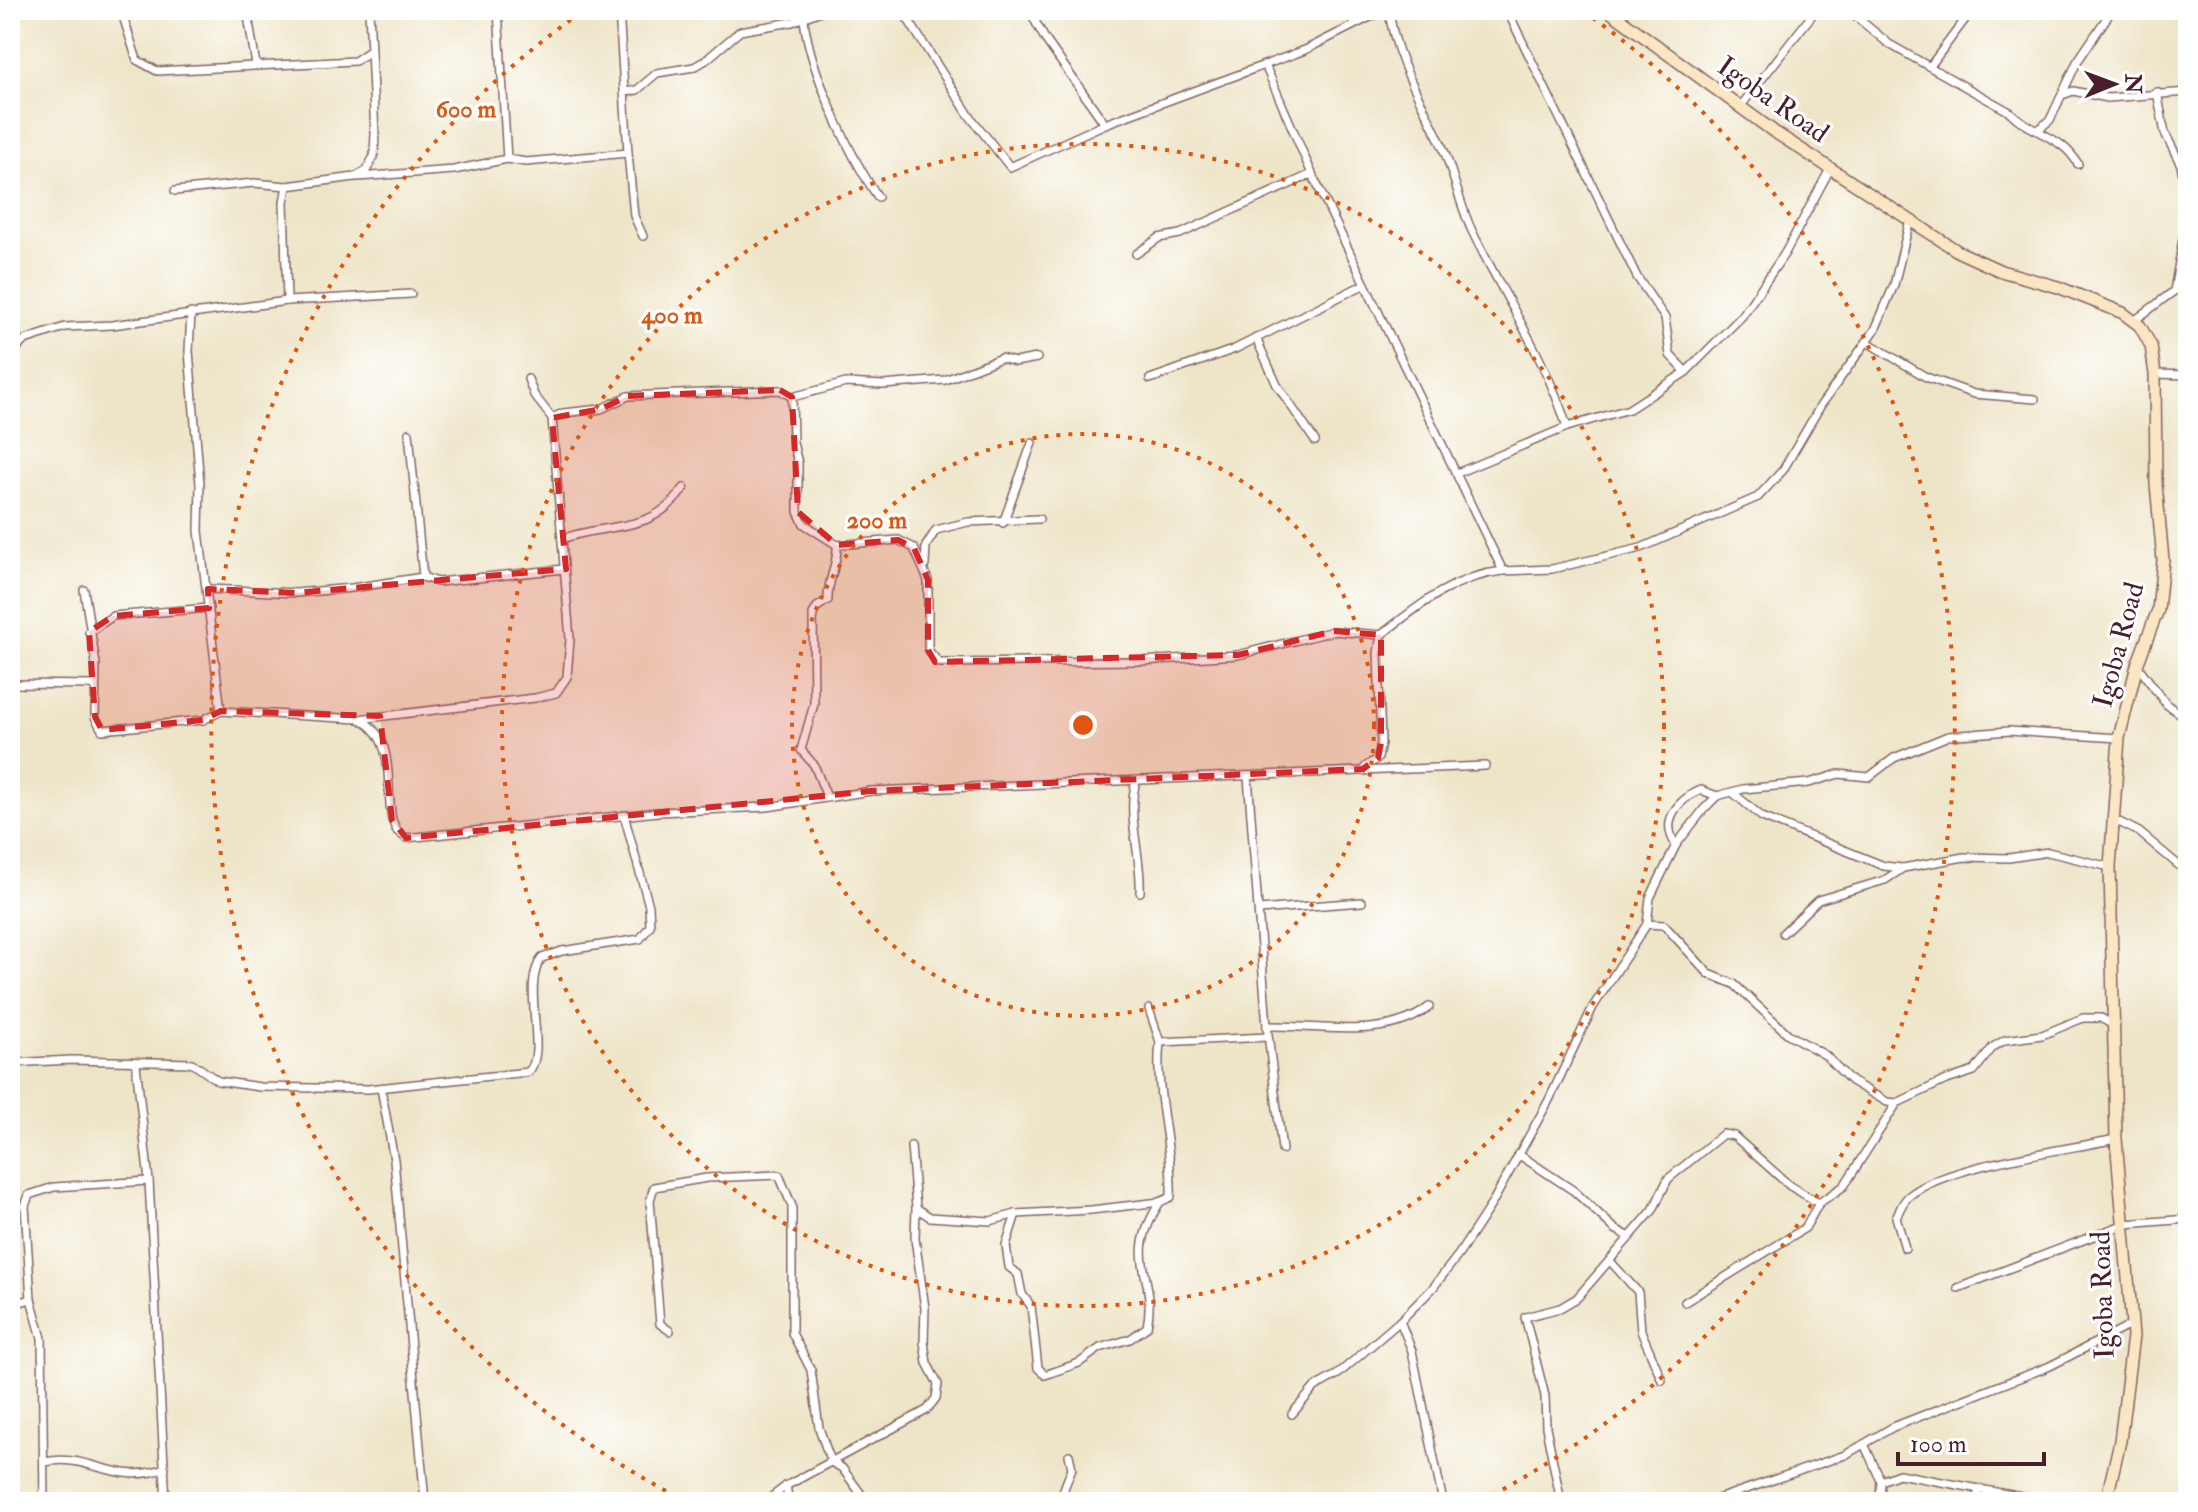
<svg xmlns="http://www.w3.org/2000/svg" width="2198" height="1512" font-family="'IM FELL Double Pica',serif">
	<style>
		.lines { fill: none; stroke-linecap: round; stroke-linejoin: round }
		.street-casing { stroke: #836462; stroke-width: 10 }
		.secondary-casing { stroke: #836462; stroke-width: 14 }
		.street { stroke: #fff; stroke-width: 7 }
		.secondary { stroke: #fbe6c3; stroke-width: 11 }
		.marked { fill: #d62828; fill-opacity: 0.2; stroke: #d62828; stroke-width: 6; stroke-dasharray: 16 10; stroke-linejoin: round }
		.ring { fill: none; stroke: #e0560e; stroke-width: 4; stroke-dasharray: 4 8 }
		.labels { text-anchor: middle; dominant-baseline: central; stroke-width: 6; stroke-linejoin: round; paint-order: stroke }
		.street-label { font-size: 28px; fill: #4a1f2b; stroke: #fff }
		.centre { fill: #e0560e; stroke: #fff; stroke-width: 4 }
		.ring-label { font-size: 24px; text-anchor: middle; font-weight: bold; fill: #e0560e; stroke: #fff; stroke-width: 6; stroke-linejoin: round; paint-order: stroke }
	</style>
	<rect width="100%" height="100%" fill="#fff"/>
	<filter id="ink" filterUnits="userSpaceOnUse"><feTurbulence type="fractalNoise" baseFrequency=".0125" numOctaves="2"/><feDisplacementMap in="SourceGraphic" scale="16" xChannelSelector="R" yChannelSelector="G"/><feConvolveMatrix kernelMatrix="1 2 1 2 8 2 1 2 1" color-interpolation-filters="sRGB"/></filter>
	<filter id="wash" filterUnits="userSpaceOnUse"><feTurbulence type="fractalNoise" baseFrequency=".006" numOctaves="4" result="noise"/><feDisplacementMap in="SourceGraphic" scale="32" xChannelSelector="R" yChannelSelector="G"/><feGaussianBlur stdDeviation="1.8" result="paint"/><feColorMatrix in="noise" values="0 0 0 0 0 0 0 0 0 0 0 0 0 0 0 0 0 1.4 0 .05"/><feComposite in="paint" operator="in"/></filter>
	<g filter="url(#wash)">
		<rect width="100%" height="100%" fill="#eee5c8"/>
	</g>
	<g filter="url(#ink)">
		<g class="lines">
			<g class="street-casing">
				<g id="street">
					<path d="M121,10L137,60L157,71L355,61L370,51"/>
					<path d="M247,10L256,65"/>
					<path d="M619,10L628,153"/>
					<path d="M902,10L969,115L1010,167L1105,124L1305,50L1384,10"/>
					<path d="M1029,10L1045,39L1105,124"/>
					<path d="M1389,10C1395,58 1419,96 1439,139C1453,168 1458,201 1472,231C1504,297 1545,356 1567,427"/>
					<path d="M1507,10L1637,277L1665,318L1670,355L1686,372"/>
					<path d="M1848,10L1889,44L2010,112C2031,134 2062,135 2078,164"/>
					<path d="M804,19C809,69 849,155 878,197"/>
					<path d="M1265,65L1312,174L1503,571C1454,576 1418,606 1381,635L1378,653L1381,743L1378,758L1365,767"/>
					<path d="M1931,65L1972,10"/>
					<path d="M625,92L637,90L657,73L694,67L706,60L740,31L792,22L823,10"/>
					<path d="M2065,94L2073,91L2108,98L2188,92"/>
					<path d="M1740,107L1816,10"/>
					<path d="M2039,129L2050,120L2077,62L2112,10"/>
					<path d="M507,159L526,162L628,153L634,216L643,236"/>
					<path d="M358,177L454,170L507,159L498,10"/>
					<path d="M287,186L284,202L287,301"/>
					<path d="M175,191L254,183L287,186L355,177L366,171L374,156L375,134L369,10"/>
					<path d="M1136,254L1159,238L1180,234L1312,174"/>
					<path d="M191,313L189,351L200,484L199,531L221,711"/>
					<path d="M2134,321L2174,291L2186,222L2185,185L2181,165L2165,133L2157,92"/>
					<path d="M1256,338L1277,385L1315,441"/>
					<path d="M1867,342L1926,377L1974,394L2035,399"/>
					<path d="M10,354L25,340L65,327L112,325L287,301L411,294"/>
					<path d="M2155,374L2188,375"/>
					<path d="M1150,379L1235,349L1365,284"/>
					<path d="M792,397L793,443L798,463V512L804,524L837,545L898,540L914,548L928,580V650L939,663L1142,661L1238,655L1334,631L1381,635"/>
					<path d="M552,418L563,413L601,409L628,396L780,390L792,397L846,383L883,385L945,380L1001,358L1015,362L1037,358"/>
					<path d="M409,433L423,577L438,582L564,569"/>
					<path d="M1457,473L1567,427L1629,409L1686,372L1742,316L1785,253L1830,169"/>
					<path d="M1003,523L1032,443"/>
					<path d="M562,539C609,521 651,536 684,488"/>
					<path d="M925,565L926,546L936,530L968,522L1039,519"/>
					<path d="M1503,571L1552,569L1641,548L1758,497L1783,470L1821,405L1875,330L1894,285L1910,220"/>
					<path d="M208,589L296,593L352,588L423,577"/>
					<path d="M84,590L96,664L95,717L102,730L203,720L221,711L359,719L535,698L556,693L567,677L570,639L552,418L534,395L528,379"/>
					<path d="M89,632L113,616L209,608"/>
					<path d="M2137,665L2166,704L2188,720"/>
					<path d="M10,684L93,685"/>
					<path d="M359,719C397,737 385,784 392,820L397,831L406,838L658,812L767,807L871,791L1485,766"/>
					<path d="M1248,777L1267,1026L1282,1150"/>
					<path d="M1136,781C1126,818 1142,854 1140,892"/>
					<path d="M1732,792L1762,817L1884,866L1902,868"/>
					<path d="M827,797L814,765L801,750L814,704L813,614L817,607L828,600C827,580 838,566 837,545"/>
					<path d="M2113,819L2139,832L2188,873"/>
					<path d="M1676,845C1660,821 1677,800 1701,790L1717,796"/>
					<path d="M1259,910L1362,902"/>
					<path d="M1647,924L1664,925L1709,974L1734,984L1788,1034L1825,1055L1851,1081L1887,1102L1897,1103L1944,1081L1974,1071L1993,1047L2005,1040L2042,1035L2083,1018H2101L2111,1024"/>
					<path d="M1783,933L1818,900L1885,880L1903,868L1964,857L2009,858L2048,852L2110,867"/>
					<path d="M1149,1009L1160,1042"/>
					<path d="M1267,1026C1317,1025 1387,1041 1429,1007"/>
					<path d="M10,1063L72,1060L192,1063L218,1081L260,1087L368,1089L528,1072C549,1054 520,984 542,958L562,951L640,939L650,926L649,906L624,815"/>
					<path d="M136,1064L149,1181L166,1502"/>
					<path d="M381,1088L394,1160L425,1502"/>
					<path d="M911,1146L916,1208L930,1217L990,1221L1016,1214L1091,1210L1160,1202L1171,1197C1173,1144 1154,1094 1160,1042L1268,1037"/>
					<path d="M1518,1154L1574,1191L1615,1229L1630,1237"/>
					<path d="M1016,1214L1006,1245L1009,1267L1018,1274L1022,1294L1031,1306L1038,1368L1045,1375L1079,1363L1100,1348L1130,1339L1147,1327C1158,1271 1122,1264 1160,1202"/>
					<path d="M1905,1248L1896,1217C1900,1210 1902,1202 1909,1196C1945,1165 2065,1150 2116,1139"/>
					<path d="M1610,1261L1638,1292L1641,1331L1662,1380"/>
					<path d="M1958,1288L2125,1224L2188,1219"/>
					<path d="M1685,1302L1805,1228L1819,1203L1844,1186L1897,1103"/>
					<path d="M10,1305L31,1299"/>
					<path d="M1400,1321L1412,1351L1443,1502"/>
					<path d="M670,1331L660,1324L650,1200L654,1187L707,1178L779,1175L792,1206V1333L811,1370L819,1428L831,1462L842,1468L867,1502"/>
					<path d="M1292,1414L1315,1387L1338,1374L1400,1321L1432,1289L1459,1254L1491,1205L1549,1100L1593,1007L1647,924L1650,898L1676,845L1704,809L1717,796L1743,789L1809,783L1839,774L1869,777L1894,758L1948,736L2009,731L2119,738"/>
					<path d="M1865,1446L1881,1481"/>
					<path d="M45,1462C88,1452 117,1487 165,1468"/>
					<path d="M786,1486L789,1502"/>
					<path d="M44,1502L42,1338L31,1299L25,1206L29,1195L54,1187L149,1181"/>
					<path d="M765,1502L786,1486L927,1410L936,1398L938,1384L927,1363L924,1342L925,1308L915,1239L916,1208"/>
					<path d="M1059,1502L1072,1468L1069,1455"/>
					<path d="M1561,1502L1546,1427L1545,1396L1525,1317L1560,1308L1577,1298L1653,1210L1668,1179L1723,1134L1734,1136L1790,1186L1819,1203"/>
					<path d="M1709,1502L1845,1455L1893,1427L2050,1366L2132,1324"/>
					<path d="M1880,1502L1881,1481L1899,1474L2049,1502"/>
					<path d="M1975,1502L1979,1490"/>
				</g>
			</g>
			<g class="secondary-casing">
				<path id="secondary" d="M1608,10L1773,131L1959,252L2001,271L2058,287L2123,313L2140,326L2151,346L2155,374L2156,484L2163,560L2158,610L2137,665L2119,738L2110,867L2116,1139L2133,1336L2120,1441L2106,1502"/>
			</g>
			<use href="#street" class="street"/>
			<use href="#secondary" class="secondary"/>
		</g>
	</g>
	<path class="marked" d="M780,390L792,397L798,512L837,545L898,540L914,548L928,580V650L935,662L1238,655L1334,631L1381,635V743L1378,758L1363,769L871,791L406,838L392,820L380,716L221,711L203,720L102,730L95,717L89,632L113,616L209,608L208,589L296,593L566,569L552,418L601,409L628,396Z"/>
	<g class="ring">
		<circle cx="1083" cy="725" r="291"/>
		<circle cx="1083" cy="725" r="581"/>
		<path d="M687 1502A872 872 0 0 1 583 11M1583 11A872 872 0 0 1 1479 1502"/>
	</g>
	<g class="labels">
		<g class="street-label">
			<text transform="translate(1773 100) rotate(35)">Igoba Road</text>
			<text transform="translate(2119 645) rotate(-75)">Igoba Road</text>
			<text transform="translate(2103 1295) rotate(-92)">Igoba Road</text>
		</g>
	</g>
	<circle cx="1083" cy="725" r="12" class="centre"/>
	<g class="ring-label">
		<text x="466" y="117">600 m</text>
		<text x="672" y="323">400 m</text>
		<text x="877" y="528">200 m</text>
	</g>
	<rect width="2198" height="1512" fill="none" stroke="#fff" stroke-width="40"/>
	<g transform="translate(2114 84) rotate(89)" stroke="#ffffff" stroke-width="6" paint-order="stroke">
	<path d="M0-6L14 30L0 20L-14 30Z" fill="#4a1f2b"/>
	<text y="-12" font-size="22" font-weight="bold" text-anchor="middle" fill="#4a1f2b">N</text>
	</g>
	<path d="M1898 1452v12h146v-12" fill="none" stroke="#4a1f2b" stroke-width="4"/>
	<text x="1910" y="1452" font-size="24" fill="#4a1f2b" stroke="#ffffff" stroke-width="6" paint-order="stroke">100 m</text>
</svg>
